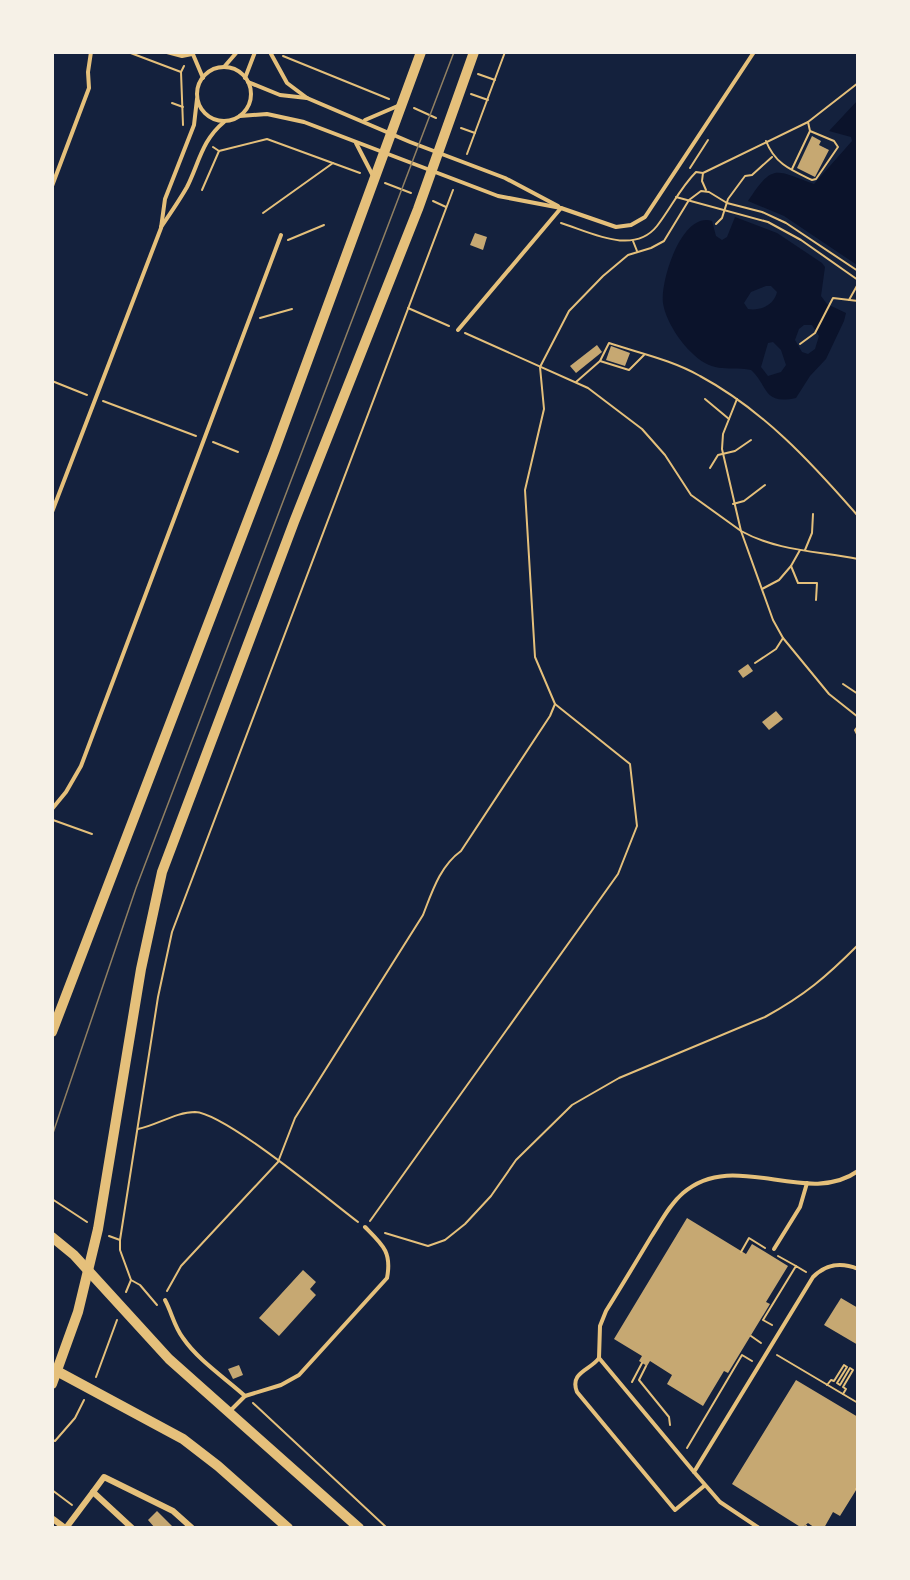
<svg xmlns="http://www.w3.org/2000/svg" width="910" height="1580" font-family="'Open Sans',sans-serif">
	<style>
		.water { fill: #0b132b; fill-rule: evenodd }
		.building { fill: #c6a872 }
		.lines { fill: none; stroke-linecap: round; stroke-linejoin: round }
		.path { stroke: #e5c07b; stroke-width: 2 }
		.service { stroke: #e5c07b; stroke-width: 4 }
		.minor { stroke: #e5c07b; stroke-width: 6 }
		.secondary { stroke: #e5c07b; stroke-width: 10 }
		.tram { stroke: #918062; stroke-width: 1.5 }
	</style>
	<rect width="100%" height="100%" fill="#14213d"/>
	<g class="water">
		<path d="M857,101V265L784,216L748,201C773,163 775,170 814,184L852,141L851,137L829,131Z"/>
		<path d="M735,217L777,233L822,263L825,267L821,296L827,304L846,313L844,321L826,359L810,376L796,398C762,405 769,386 751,370C736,366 720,372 705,363C687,353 666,324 663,303C660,281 682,211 712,221L716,236L722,240L727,237ZM766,286H771L777,292C774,305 761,311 748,309L744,303L751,292ZM804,325H812L819,336L815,349L808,354L802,352L795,340L799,329ZM773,342L781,350L786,365L781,372L768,376L761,367L768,343Z"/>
	</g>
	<g class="building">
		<path d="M812,136L821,141L819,145L829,150L815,177L797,168Z"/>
		<path d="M475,233L487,237L483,250L470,245Z"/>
		<path d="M597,345L602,352L576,373L570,366Z"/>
		<path d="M611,346L630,353L625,366L606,360Z"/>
		<path d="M748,664L753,671L743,678L738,671Z"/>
		<path d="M776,711L783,719L769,730L762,722Z"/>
		<path d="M687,1218L746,1254L752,1244L788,1266L766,1302L770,1304L728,1373L724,1371L703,1406L667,1384L672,1375L650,1361L647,1366L639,1361L642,1356L614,1339Z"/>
		<path d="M303,1270L316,1282L310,1289L316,1295L279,1336L259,1318Z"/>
		<path d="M841,1298L858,1308V1345L824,1325Z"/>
		<path d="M239,1365L243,1375L233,1379L228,1369Z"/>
		<path d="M796,1380L858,1417V1487L840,1516L833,1512L824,1528H815L808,1523L802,1528L732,1484Z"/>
		<path d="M157,1511L174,1528H155L148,1520Z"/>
	</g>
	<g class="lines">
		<g class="path">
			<path d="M128,52L181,72"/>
			<path d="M283,56L389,99"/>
			<path d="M478,74L495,80"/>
			<path d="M471,94L488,100"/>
			<path d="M172,103L183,107"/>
			<path d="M414,108L436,118"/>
			<path d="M183,125L181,72L184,66"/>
			<path d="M461,128L475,133"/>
			<path d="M766,141C775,164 791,170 812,180L816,179L838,147L834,141L810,131"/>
			<path d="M213,147L219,151L267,139L360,173"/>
			<path d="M467,154L505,52"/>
			<path d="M690,168L708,140"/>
			<path d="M792,169L810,131L808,122"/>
			<path d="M703,173L702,181L706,190"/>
			<path d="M385,183L411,193"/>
			<path d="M202,190L219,151"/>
			<path d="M676,197L768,222L801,240L858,280"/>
			<path d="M433,201L446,207"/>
			<path d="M263,213L333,163"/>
			<path d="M561,223C590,232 633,256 657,226C671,208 680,188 696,172L703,173L808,122L858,83"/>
			<path d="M716,224L722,218L728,199L745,176L752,175L772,157"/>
			<path d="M288,240L324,225"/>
			<path d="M633,241L637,251"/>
			<path d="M849,300L858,284"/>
			<path d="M408,308L449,326"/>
			<path d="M260,318L292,309"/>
			<path d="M465,333L588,388L642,429L665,455L691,495L741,531L773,620L783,638L829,694L858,717"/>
			<path d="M800,344L815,333L833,298L858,301"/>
			<path d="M600,361L629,370L644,355"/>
			<path d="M52,381L87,395"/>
			<path d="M576,382L600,361L609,343C639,353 672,360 700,376C763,410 811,462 858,516"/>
			<path d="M705,399L729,419"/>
			<path d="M737,399L723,434L722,449L741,531C777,551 818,551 858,559"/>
			<path d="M103,401L196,436"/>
			<path d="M213,442L238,452"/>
			<path d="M710,468L718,455L735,451L751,440"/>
			<path d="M733,504L744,501L765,485"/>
			<path d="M805,550L812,533L813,514"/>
			<path d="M791,566L800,550"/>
			<path d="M762,589L779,580L791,566L798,583H817L816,600"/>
			<path d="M755,663L776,649L783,638"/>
			<path d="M843,684L858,694"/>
			<path d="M858,726L855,730L858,736"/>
			<path d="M53,820L92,834"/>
			<path d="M138,1129C157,1125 176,1112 195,1112C225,1113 329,1200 358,1222"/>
			<path d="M52,1199L87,1222"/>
			<path d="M370,1221L618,874L637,826L630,764L555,704"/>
			<path d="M385,1233L428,1246L445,1240L465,1224L491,1196L516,1160L572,1105L619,1078L765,1017C805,995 826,977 858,945"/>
			<path d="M109,1236L120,1240"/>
			<path d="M741,1252L749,1238L765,1248"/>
			<path d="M778,1256L796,1266"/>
			<path d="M131,1280L140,1285L157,1305"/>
			<path d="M167,1291L181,1266L278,1162L295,1118L423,915C432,892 440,866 461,851L550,716L555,704L535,657L525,490L544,409L540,367L569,311L603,276L628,255L651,248L664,241L689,200L701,191L709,192L727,203L762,212L786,223L858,271"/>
			<path d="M126,1292L131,1280L120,1250V1240L158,997L172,932L453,190"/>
			<path d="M772,1325L763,1320L796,1266L806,1272"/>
			<path d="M751,1336L761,1343"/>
			<path d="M777,1355L858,1403"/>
			<path d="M646,1366L639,1380L669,1417L670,1425"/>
			<path d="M96,1377L117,1320"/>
			<path d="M632,1382L642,1363"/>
			<path d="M827,1385L831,1380L834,1381L844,1365L847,1367L837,1383L840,1385L850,1368L853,1370L843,1387L846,1389L843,1394"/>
			<path d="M253,1403L387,1528"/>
			<path d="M52,1440L55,1441L75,1418L84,1400"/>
			<path d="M687,1448L742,1355L752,1361"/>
			<path d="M856,1489L858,1490"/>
			<path d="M52,1490L72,1505"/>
			<path d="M806,1526L808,1528"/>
		</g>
		<g class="service">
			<path d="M167,52L182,56L192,54"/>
			<path d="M192,52L203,78"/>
			<path d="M270,52L287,83L307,98L410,142L505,178L558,206"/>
			<path d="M224,67L237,52"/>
			<circle cx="224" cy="94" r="27"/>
			<path d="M245,78L255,52"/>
			<path d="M248,82L280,95L307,98"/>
			<path d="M240,116L267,114L304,122L498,196L561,208L616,227L631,225L645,217L754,52"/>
			<path d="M365,120L400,105"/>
			<path d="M356,143L373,176"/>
			<path d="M52,186L89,88L88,72L91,52"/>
			<path d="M161,227C170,214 179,201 187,187C199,163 202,140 224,122"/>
			<path d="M458,330L561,208"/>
			<path d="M52,512L161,228L165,199L194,125L197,99"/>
			<path d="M52,809L66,792L81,766L281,235"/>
			<path d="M774,1249L800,1207L807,1183"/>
			<path d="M165,1300C172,1313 174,1326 183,1338C198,1360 225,1378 245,1396"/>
			<path d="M599,1358L694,1472"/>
			<path d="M231,1410L245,1396L281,1385L299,1375L387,1278C392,1252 383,1245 365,1227"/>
			<path d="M704,1486L675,1510L577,1392C569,1372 591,1370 599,1358L600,1326L606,1311C621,1287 636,1262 651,1237C661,1222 669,1205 683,1193C735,1148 806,1208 858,1171"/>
			<path d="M759,1528L720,1502L694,1472L813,1277C826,1264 841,1262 858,1269"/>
		</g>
		<g class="minor">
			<path d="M53,1519L65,1528"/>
			<path d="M66,1528L93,1492"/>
			<path d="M132,1528L93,1492L104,1477L173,1511L192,1528"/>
		</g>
		<g class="secondary">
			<path d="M52,1032L274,452L421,52"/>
			<path d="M52,1237L74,1255L169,1359L359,1528"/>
			<path d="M53,1369L183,1439L218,1466L288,1528"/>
			<path d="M52,1384L78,1312L98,1229L141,969L162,872L294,522L418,209L474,52"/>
		</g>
		<path class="tram" d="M52,1136L136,888L454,52"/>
	</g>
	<rect width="910" height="1580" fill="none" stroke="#f6f1e7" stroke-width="108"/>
</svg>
